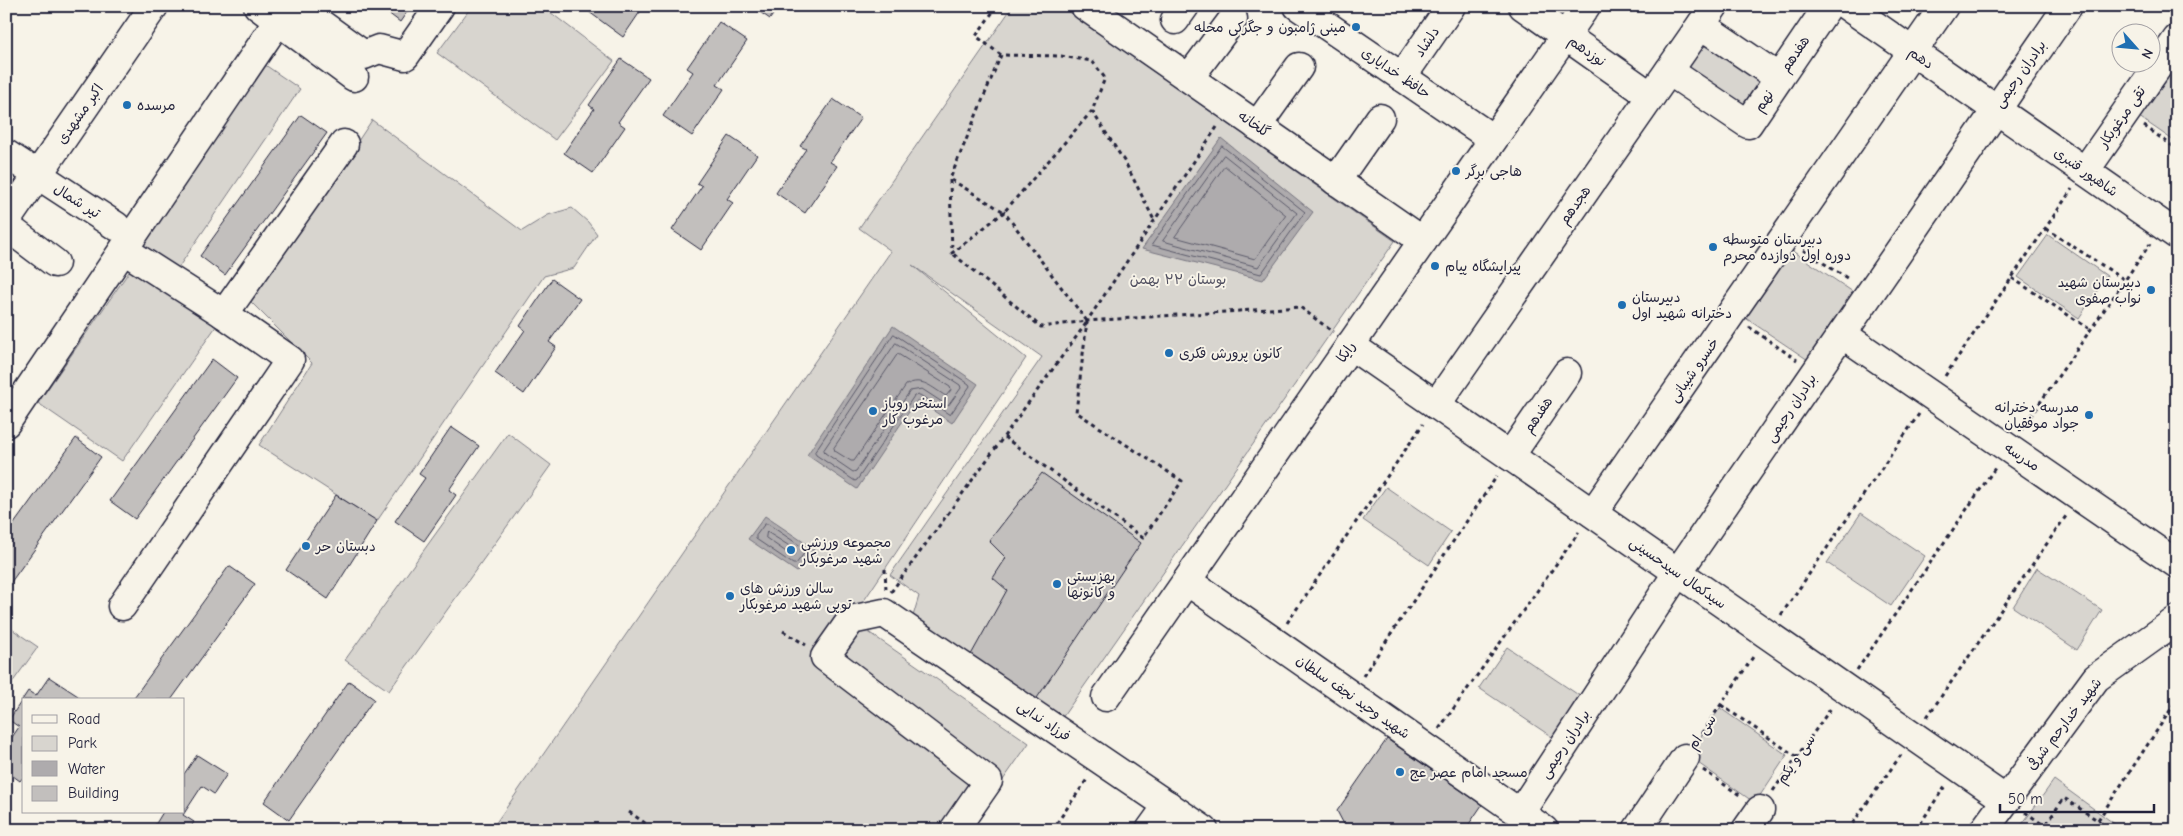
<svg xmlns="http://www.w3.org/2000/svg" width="2183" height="836" font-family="'Comic Neue','Playpen Sans Arabic',sans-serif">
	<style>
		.green { fill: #d8d5cf; stroke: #7d7c85 }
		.water { fill: #aeabad; stroke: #76747f }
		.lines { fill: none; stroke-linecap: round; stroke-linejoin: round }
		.shore { stroke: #5a5969; stroke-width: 1 }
		.building { fill: #c2bfbd; stroke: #22223b }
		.minor-casing { stroke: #22223b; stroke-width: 31 }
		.path { stroke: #22223b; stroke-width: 3; stroke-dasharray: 4 4; stroke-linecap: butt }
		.minor { stroke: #f7f3e8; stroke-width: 28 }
		.poi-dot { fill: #1f6fb2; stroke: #f7f3e8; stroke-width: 2 }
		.labels { text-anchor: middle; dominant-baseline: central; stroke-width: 4; stroke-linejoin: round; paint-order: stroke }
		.poi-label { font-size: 14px; fill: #22223b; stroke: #f7f3e8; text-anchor: start }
		.street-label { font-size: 14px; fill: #22223b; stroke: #f7f3e8 }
		.park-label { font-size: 14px; fill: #504f60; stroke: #f7f3e8 }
	</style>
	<rect width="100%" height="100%" fill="#f7f3e8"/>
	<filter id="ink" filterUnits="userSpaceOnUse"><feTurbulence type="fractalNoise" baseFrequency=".02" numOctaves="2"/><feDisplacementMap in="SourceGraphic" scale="10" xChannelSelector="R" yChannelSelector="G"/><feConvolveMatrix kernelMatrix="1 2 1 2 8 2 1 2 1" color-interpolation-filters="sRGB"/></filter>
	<g filter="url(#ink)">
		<g class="green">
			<path d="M472,6H542L614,61L555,140L437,53Z"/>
			<path d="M1013,6H1060L1395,241L1057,725L911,623L919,596L890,575L1042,357L912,265L1026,358L851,620L1029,743L968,830H491L891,251L859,228Z"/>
			<path d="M1705,31L1774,77L1745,119L1676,73Z"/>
			<path d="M258,60L300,89L174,274L132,245Z"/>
			<path d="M2164,66L2177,75V143L2132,112Z"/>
			<path d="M372,120L522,231L548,215L572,208L588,222L597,234L574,268L544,276L377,521L259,445L312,363L251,302Z"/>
			<path d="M2048,235L2107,276L2079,318L2018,277Z"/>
			<path d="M1785,246L1859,296L1814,364L1738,313Z"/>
			<path d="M133,266L217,325L122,461L38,403Z"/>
			<path d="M508,433L551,465L389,691L345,660Z"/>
			<path d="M1386,487L1451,532L1429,565L1363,520Z"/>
			<path d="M1861,513L1925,556L1891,606L1827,563Z"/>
			<path d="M2037,568L2102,610L2077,650L2013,607Z"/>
			<path d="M6,625L38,647L6,691Z"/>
			<path d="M1507,647L1583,698L1555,739L1479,688Z"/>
			<path d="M1720,708L1787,755L1755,803L1688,756Z"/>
			<path d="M2054,780L2123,830H2018Z"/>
		</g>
		<g class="water">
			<path d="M1221,138L1313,212L1263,280L1142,249Z"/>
			<path d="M893,326L978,384L952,423L917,400L857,489L807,455Z"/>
			<path d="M765,516L814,549L797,572L748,539Z"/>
		</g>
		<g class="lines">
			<g class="shore">
				<path d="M1222,146L1305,212L1261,274L1152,245Z"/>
				<path d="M1224,155L1297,213L1258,267L1163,241Z"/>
				<path d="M1225,166L1286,215L1255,259L1175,237Z"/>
				<path d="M894,334L969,384L970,386L950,415L920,395L914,396L857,480L855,481L816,455L815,452Z"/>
				<path d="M896,343L960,385L961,388L948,406L922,389L910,391L856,471L853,472L825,453L824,450Z"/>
				<path d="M898,354L950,387L951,390L946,396C932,388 922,376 906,385L854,461H851L835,451L834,448Z"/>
				<path d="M765,524H768L805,549V552L796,564H793L756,539V536Z"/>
				<path d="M767,532L796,550L795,555L792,556L766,538Z"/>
			</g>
		</g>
		<g class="building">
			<path d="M379,6H411L400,22Z"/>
			<path d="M581,6H644L623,37Z"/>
			<path d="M751,6H779L770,19Z"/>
			<path d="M719,22L747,41L717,85L724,89L692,136L663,116L693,72L687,68Z"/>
			<path d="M621,59L649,78L618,122L625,127L593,173L564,153L594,109L589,105Z"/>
			<path d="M833,99L861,118L830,162L837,166L805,213L776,193L806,149L800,146Z"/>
			<path d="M301,115L327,133L225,275L200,256Z"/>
			<path d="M729,136L757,155L727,199L733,203L701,250L672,230L702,186L697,183Z"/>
			<path d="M552,279L580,299L549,342L556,347L524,394L495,373L525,330L520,326Z"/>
			<path d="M212,359L237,378L135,519L110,501Z"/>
			<path d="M451,427L479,446L449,490L456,495L424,541L395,521L425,478L419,474Z"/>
			<path d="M76,438L101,457L6,589V535Z"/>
			<path d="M1042,473L1141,543L1031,707L967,662L1007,590L993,578L1006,558L989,541Z"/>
			<path d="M336,495L377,521L328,599L286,570Z"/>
			<path d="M229,566L255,584L171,700H132Z"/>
			<path d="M49,677L78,696L75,700H24V776L20,781L9,773L6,777V746L19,727L9,720L28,691L36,696Z"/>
			<path d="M349,681L374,699L289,820L264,802Z"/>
			<path d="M1387,739L1482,805L1465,830H1347L1337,811Z"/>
			<path d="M197,755L227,774L214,794L202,786L183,815L194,822L189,830H152L163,812H184V774Z"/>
		</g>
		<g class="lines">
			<g class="minor-casing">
				<g id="minor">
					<path d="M258,6L354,77"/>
					<path d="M296,6L364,55L379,49L405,56L440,6"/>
					<path d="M1085,6L1423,241"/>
					<path d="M1298,6L1493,139"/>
					<path d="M1523,6L1651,96"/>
					<path d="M1847,6L2177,235"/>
					<path d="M1175,20L1185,6"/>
					<path d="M1669,71L1748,124L1779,78L1701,25"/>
					<path d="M1402,77L1451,6"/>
					<path d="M1189,78L1233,19"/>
					<path d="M1779,78L1828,6"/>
					<path d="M1257,126L1299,67"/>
					<path d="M6,154L116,226"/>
					<path d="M2085,171L2177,39"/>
					<path d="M1336,181L1380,118"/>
					<path d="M6,221L154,6"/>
					<path d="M6,226L55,263"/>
					<path d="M224,314L344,144"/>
					<path d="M1842,334L2177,564"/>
					<path d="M1350,345L2006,800"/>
					<path d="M1436,405L1714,6"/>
					<path d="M6,423L278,21"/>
					<path d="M1510,456L1567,373"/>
					<path d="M1593,513L1944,6"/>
					<path d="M1187,581L1544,830"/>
					<path d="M122,606L290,360L224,314L124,250"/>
					<path d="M1106,697L1586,6"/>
					<path d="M1520,813L1678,572L2068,6"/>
					<path d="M954,830L988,781L825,657L851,620L884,613L1204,830"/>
					<path d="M1150,830L1168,805"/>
					<path d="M1637,830L1685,758"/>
					<path d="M1746,830L1760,810"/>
					<path d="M1984,830L2096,678L2177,620"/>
				</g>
			</g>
			<g class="path">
				<path d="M997,6L976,36L1001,55L1061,56L1092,61L1105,78L1092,111L1004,212L950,179L1001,55"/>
				<path d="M1092,111L1126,164L1154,220"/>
				<path d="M2144,126L2177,149"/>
				<path d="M1217,127L1087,321L1300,307L1333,332"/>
				<path d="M950,180L952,253L1004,212L1087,321L1041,327L952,253"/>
				<path d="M2046,229L2125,280"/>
				<path d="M1803,250L1850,280"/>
				<path d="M2012,278L2091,330"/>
				<path d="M1749,327L1797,360"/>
				<path d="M1945,376L2072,189"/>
				<path d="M2021,430L2150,244"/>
				<path d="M1004,437L1143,538L1182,481L1076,412L1087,321"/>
				<path d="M885,569L886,590"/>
				<path d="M891,592L1087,322"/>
				<path d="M1781,615L1919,414"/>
				<path d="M1287,623L1423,424"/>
				<path d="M783,631L806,645"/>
				<path d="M1857,670L1995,468"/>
				<path d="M1363,676L1497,476"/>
				<path d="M1721,705L1797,757"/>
				<path d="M1927,717L2066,516"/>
				<path d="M1439,729L1579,532"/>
				<path d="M1697,740L1755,654"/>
				<path d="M1703,770L1741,796"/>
				<path d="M1773,791L1831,708"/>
				<path d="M629,812L655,830"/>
				<path d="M2025,812L2045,826"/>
				<path d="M2098,820L2177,700"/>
				<path d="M1052,830L1088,778"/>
				<path d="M1848,830L1901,755"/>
				<path d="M1916,830L1945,786"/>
				<path d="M2042,830L2064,798L2112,830"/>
			</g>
			<use href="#minor" class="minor"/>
		</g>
	</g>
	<g class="poi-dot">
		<circle cx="1356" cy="27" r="5"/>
		<circle cx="127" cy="105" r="5"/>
		<circle cx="1456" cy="171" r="5"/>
		<circle cx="1713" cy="247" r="5"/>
		<circle cx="1435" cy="266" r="5"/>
		<circle cx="2151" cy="290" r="5"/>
		<circle cx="1622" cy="305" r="5"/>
		<circle cx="1169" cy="353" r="5"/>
		<circle cx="873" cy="411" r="5"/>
		<circle cx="2089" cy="415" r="5"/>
		<circle cx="306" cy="546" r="5"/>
		<circle cx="791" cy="550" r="5"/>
		<circle cx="1057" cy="584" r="5"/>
		<circle cx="730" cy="596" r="5"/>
		<circle cx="1400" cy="772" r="5"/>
	</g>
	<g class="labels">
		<g class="poi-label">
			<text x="1346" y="27" text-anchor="end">مینی ژامبون و جگرکی محله</text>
			<text x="137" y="105">مرسده</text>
			<text x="1466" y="171">هاجی برگر</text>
			<text x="1723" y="239">دبیرستان متوسطه<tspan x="1723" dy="16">دوره اول دوازده محرم</tspan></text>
			<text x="1445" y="266">پیرایشگاه پیام</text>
			<text x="2141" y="282" text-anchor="end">دبیرستان شهید<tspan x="2141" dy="16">نواب صفوی</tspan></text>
			<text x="1632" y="297">دبيرستان<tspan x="1632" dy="16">دخترانه شهید اول</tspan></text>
			<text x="1179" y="353">کانون پرورش فکری</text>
			<text x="883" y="403">استخر روباز<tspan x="883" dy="16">مرغوب کار</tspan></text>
			<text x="2079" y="407" text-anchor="end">مدرسه دخترانه<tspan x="2079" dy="16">جواد موفقیان</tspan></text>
			<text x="801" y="542">مجموعه ورزشی<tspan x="801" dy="16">شهید مرغوبکار</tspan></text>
			<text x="316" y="546">دبستان حر</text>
			<text x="1067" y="576">بهزیستی<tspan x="1067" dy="16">و کانونها</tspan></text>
			<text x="740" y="588">سالن ورزش های<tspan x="740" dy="16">توپی شهید مرغوبکار</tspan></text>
			<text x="1410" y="772">مسجد امام عصر عج</text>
		</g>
		<g class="street-label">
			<text transform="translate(1427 42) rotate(-56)">دلشاد</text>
			<text transform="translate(1587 51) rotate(35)">نوزدهم</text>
			<text transform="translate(1795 54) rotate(-56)">هفدهم</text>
			<text transform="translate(1921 58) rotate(35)">دهم</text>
			<text transform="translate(1396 73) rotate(34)">حافظ خدایاری</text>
			<text transform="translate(2020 74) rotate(-55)">برادران رحیمی</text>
			<text transform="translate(1764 101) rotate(-56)">نهم</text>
			<text transform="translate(80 114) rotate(-55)">اکبر مشهدی</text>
			<text transform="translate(2122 117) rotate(-55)">تقی مرغوبکار</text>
			<text transform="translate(1254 124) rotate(35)">گلخانه</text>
			<text transform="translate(2086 172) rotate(35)">شاهپور قنبری</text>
			<text transform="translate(77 201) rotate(32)">تیر شمال</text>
			<text transform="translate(1575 205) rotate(-55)">هجدهم</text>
			<text transform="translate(1346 352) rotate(-55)">رایکا</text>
			<text transform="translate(1694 370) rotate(-55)">خسرو شیبانی</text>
			<text transform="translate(1791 408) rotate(-56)">برادران رحیمی</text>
			<text transform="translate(1538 415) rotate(-56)">هفدهم</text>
			<text transform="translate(2022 457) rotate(34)">مدرسه</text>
			<text transform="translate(1678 573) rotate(35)">سیدکمال سیدحسینی</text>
			<text transform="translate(1353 697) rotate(35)">شهید وحید نجف سلطان</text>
			<text transform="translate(1044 721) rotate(34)">فرزاد ندایی</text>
			<text transform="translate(2064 724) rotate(-52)">شهید خدارحم شرفی</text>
			<text transform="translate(1702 732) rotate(-56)">سی ام</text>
			<text transform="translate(1565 744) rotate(-57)">برادران رحیمی</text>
			<text transform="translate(1796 759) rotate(-55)">سی و یکم</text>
		</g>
		<g class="park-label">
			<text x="1178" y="279">بوستان ۲۲ بهمن</text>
		</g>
	</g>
	<rect width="2183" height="836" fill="none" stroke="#f7f3e8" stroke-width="25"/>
	<rect x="12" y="12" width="2158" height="811" fill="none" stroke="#22223b" stroke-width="2" filter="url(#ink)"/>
	<rect x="22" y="698" width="162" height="115" fill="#f7f3e8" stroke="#a29fa3"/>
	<rect x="32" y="715" width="25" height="8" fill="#f7f3e8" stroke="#a29fa3"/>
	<text x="68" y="724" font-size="15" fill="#22223b">Road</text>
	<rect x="32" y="736" width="25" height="15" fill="#d8d5cf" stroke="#a29fa3"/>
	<text x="68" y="748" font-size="15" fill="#22223b">Park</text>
	<rect x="32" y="761" width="25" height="15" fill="#aeabad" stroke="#a29fa3"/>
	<text x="68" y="774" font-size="15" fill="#22223b">Water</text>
	<rect x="32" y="786" width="25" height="15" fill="#c2bfbd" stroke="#a29fa3"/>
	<text x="68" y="798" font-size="15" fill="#22223b">Building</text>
	<g transform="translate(2136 48) rotate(117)"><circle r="24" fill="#f7f3e8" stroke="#a29fa3"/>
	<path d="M0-4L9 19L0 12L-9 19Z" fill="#1f6fb2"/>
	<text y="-8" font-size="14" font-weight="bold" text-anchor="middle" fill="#22223b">N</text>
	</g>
	<path d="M2000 804v8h154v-8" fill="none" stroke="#22223b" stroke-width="2.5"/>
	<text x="2008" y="804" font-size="15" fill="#22223b" stroke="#f7f3e8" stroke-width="4" paint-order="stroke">50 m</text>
</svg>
